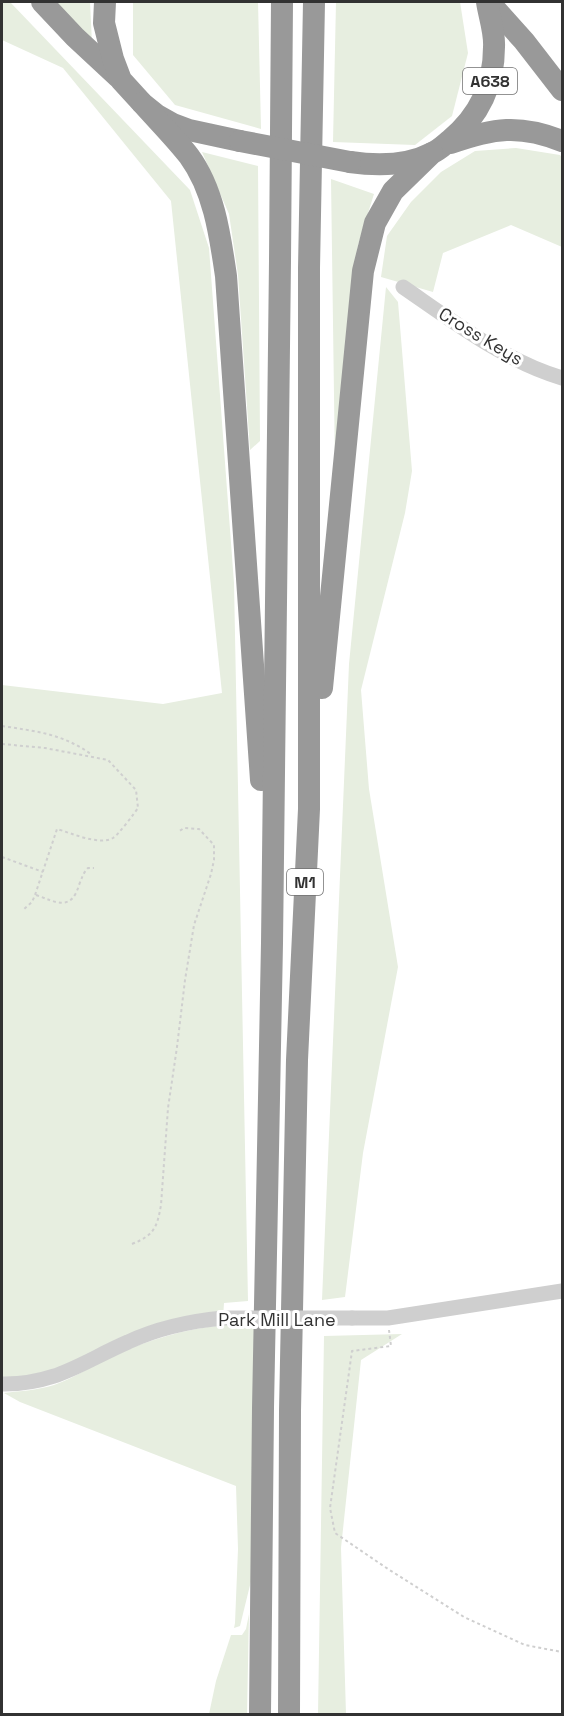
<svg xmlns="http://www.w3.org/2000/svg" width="564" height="1716" font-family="'Space Grotesk',sans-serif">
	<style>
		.green { fill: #e7eee0 }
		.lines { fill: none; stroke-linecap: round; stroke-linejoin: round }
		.path { stroke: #cfcfcf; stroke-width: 2; stroke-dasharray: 3 3; stroke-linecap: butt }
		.minor { stroke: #cfcfcf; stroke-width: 15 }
		.highway { stroke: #999; stroke-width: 22 }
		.minor-bridge { stroke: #cfcfcf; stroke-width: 15 }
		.highway-bridge { stroke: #999; stroke-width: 22 }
		.labels { text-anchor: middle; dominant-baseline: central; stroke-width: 6; stroke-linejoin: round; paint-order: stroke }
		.shield { fill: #fff; stroke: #707070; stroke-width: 1.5 }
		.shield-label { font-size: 16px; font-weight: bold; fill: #323232 }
		.street-label { font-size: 18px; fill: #323232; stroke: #fff }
	</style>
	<rect width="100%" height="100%" fill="#fff"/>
	<g class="green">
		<path d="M2,2H10L190,190L209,248L234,583L248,1301L224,1303L223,1318L192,1321L66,1373L2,1384V685L163,704L222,693L171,201L63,68L2,40Z"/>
		<path d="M54,2H90L92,43Z"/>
		<path d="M133,2H258L261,129L175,105L133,55Z"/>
		<path d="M336,2H460L468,53L452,116L415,145L333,142Z"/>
		<path d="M516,148L560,155L562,158V247L511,225L443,253L433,292L381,277L387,236L411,202L441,172L475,151Z"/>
		<path d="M202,152L258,166L260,441L250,450L238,275L229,214Z"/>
		<path d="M331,179L374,194L358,245L335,467Z"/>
		<path d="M386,287L398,302L412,471L405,513L361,690L369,789L398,967L363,1153L345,1297L322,1300L349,664Z"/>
		<path d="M224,1325H254L252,1577L240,1626L234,1628L235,1623L238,1549L236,1486L20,1402L4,1393C21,1391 38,1390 54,1385C75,1378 93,1365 112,1356C148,1340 185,1329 224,1325Z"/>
		<path d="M402,1334L361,1360L341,1548L346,1714H318L324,1336Z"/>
		<path d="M249,1614L247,1714H209L216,1681L231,1635H242L246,1629Z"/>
	</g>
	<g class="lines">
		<g class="path">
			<path d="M2,726C35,731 64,734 92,755"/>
			<path d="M2,744L45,748L108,760L136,790L138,808C133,815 119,834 113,838C100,846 71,833 57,829L35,895L32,902L23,910"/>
			<path d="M2,857L43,872"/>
			<path d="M36,895C56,902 71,912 79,885C82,878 83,873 88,868H94"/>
			<path d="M132,1244C154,1235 157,1228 161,1205L168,1108L177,1047L185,980L194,925L211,874L214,860V845L199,829L184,828L178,832"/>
			<path d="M389,1330L391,1346L352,1351L330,1508L335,1533L388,1569L464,1617L525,1645L562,1652"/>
		</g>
		<g class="minor">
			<path d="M403,287C451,320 506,362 562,378"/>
			<path d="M352,1318H388L562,1291"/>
			<path d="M2,1384C55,1385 82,1362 128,1342C158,1328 191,1321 223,1318"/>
		</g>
		<g class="highway">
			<path d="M42,2L75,37L118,77"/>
			<path d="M105,2L104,23L113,59L121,80L142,103L157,115L173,124L189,130L240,141"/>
			<path d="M489,2L524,41L562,90"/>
			<path d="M142,103C157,120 174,137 189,156C214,190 220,235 226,276L261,780"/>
			<path d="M451,143C493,128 520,124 562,141"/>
			<path d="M350,162C377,166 407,166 432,153C439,150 445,144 450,140C479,116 494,84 494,47C495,32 489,16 487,2"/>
			<path d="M322,688L363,271L375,223L393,191L432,153"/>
			<path d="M260,1714L263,1408L272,943L280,261L282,2"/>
			<path d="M289,1714L290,1411L297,1060L309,809V268L314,2"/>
		</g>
		<path class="minor-bridge" d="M223,1318H352"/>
		<path class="highway-bridge" d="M240,141L350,162"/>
	</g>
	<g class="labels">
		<g class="shield">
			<rect x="463" y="68" width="54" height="26" rx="4.5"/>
			<rect x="287" y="869" width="36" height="26" rx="4.5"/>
		</g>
		<g class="shield-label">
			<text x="490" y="81">A638</text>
			<text x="305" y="882">M1</text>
		</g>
		<g class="street-label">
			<text transform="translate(481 336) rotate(31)">Cross Keys</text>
			<text x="277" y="1319">Park Mill Lane</text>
		</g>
	</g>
	<rect width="564" height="1716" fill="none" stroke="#323232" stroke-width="6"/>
</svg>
